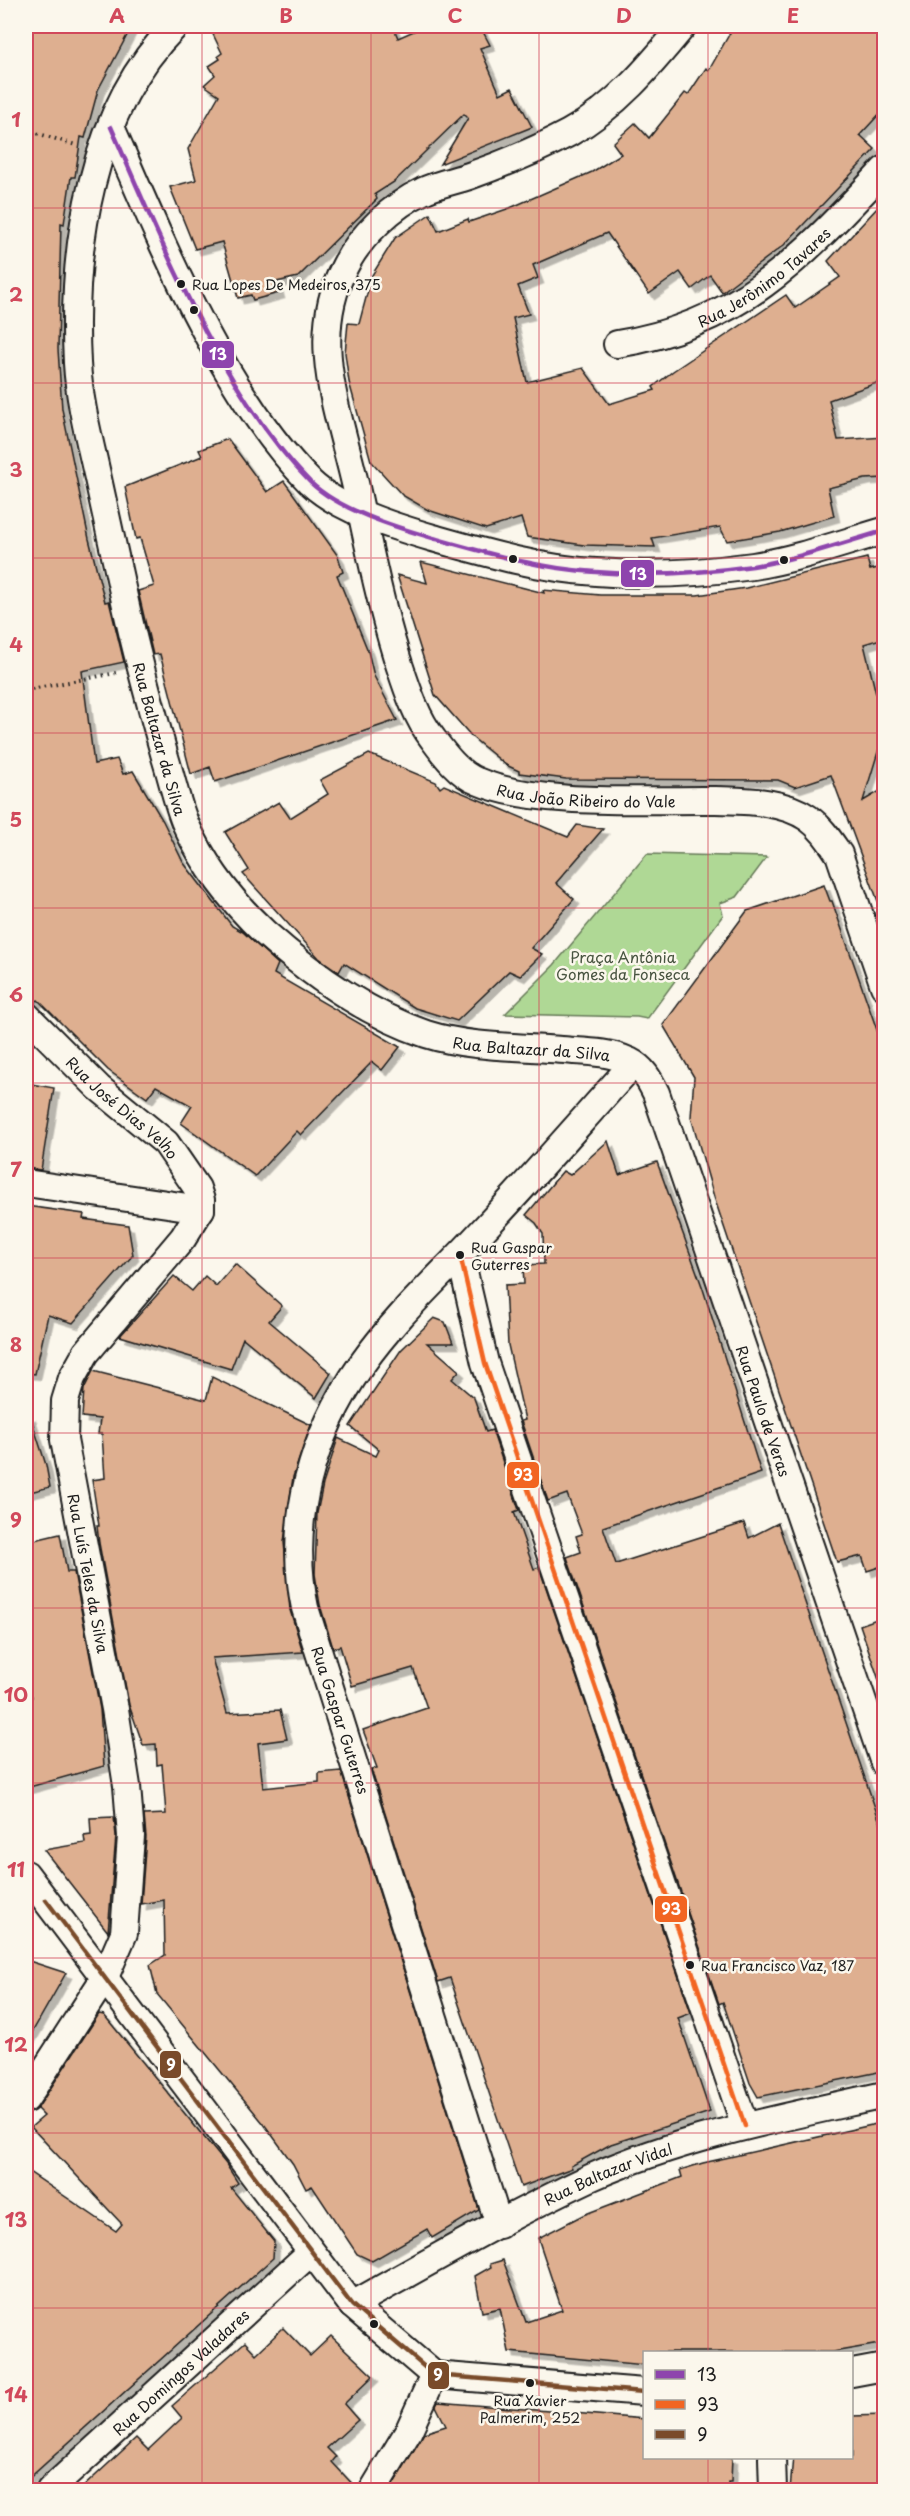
<svg xmlns="http://www.w3.org/2000/svg" width="910" height="2516" font-family="'Playpen Sans',sans-serif">
	<style>
		.green { fill: #afd895; stroke: #667a58; stroke-width: 1.5 }
		.building { fill: #deaf90; stroke: #1c1c1c; stroke-width: 1.5; filter: url(#shadow) }
		.lines { fill: none; stroke-linecap: round; stroke-linejoin: round }
		.minor-casing { stroke: #1c1c1c; stroke-width: 30 }
		.path { stroke: #1c1c1c; stroke-width: 4; stroke-dasharray: 1.5 4.5; stroke-linecap: butt }
		.minor { stroke: #fbf7ec; stroke-width: 26 }
		.bus-1-casing { stroke: #fbf7ec; stroke-width: 9 }
		.bus-2-casing { stroke: #fbf7ec; stroke-width: 9 }
		.bus-3-casing { stroke: #fbf7ec; stroke-width: 9 }
		.bus-1 { stroke: #8e44ad; stroke-width: 4.5 }
		.bus-2 { stroke: #f26522; stroke-width: 4.5 }
		.bus-3 { stroke: #7a4b2a; stroke-width: 4.5 }
		.grid { fill: none; stroke: #d1495b; stroke-width: 1.5; stroke-opacity: 0.55 }
		.bus-dot { fill: #1c1c1c; stroke: #fbf7ec; stroke-width: 2 }
		.labels { text-anchor: middle; dominant-baseline: central; stroke-width: 5; stroke-linejoin: round; paint-order: stroke }
		.bus-label { font-size: 14px; fill: #1c1c1c; stroke: #fbf7ec; text-anchor: start }
		.street-label { font-size: 15px; fill: #1c1c1c; stroke: #fbf7ec }
		.park-label { font-size: 15px; fill: #485440; stroke: #fbf7ec }
		.line-badge { stroke: #fbf7ec; stroke-width: 2 }
		.badge-label { font-size: 16px; text-anchor: middle; font-weight: bold; fill: #fff }
		.neatline { fill: none; stroke: #d1495b; stroke-width: 2 }
		.grid-label { font-size: 20px; text-anchor: middle; font-weight: bold; fill: #d1495b }
	</style>
	<defs>
		<filter id="shadow"><feDropShadow dx="5.5" dy="5.5" stdDeviation="0" flood-color="#0004"/></filter>
	</defs>
	<rect width="100%" height="100%" fill="#fbf7ec"/>
	<filter id="ink" filterUnits="userSpaceOnUse"><feTurbulence type="fractalNoise" baseFrequency=".0167" numOctaves="2"/><feDisplacementMap in="SourceGraphic" scale="12" xChannelSelector="R" yChannelSelector="G"/><feConvolveMatrix kernelMatrix="1 2 1 2 8 2 1 2 1" color-interpolation-filters="sRGB"/></filter>
	<g filter="url(#ink)">
		<path class="green" d="M647,854L767,857L737,897L720,903L723,915L647,1019L637,1017L505,1014L554,965Z"/>
		<g class="building">
			<path d="M26,26H132L98,90L85,138L81,137L75,177H71L64,224L61,223L58,349L62,409L89,539L105,602L109,601L124,662L82,671L94,764L117,759L123,774L133,771L163,821L183,862L232,926L243,932L278,964L274,974L400,1047L382,1070L372,1062L301,1135L297,1131L255,1176L181,1123L192,1106L156,1086L147,1098L108,1070L38,1000L34,1003L26,1000Z"/>
			<path d="M209,26H393L398,38L425,26H480L490,45L480,48L500,94L512,88L532,127L440,164L468,118L464,114L394,182L375,194L377,199L298,277L276,282L279,293L253,300L251,295L238,298L222,242L195,249L170,187L196,180L188,149L219,95L204,85L215,75L209,66L220,59L218,56L222,53Z"/>
			<path d="M734,26H885V108L860,135L875,149L784,245L722,292L710,275L692,289L680,272L649,294L607,233L533,265L538,278L518,286L529,314L513,318L527,382L583,368L609,404L655,390L653,387L673,371L786,295L795,308L840,277L828,261L879,206L885,258V380L829,400L838,440L885,437V478L865,479L828,488L834,516L780,532L727,541L720,527L652,538L655,547L584,545L527,537L521,518L486,529L428,510L402,495L371,461L349,382L345,353L348,323L359,324L372,275L395,238L430,214L438,231L468,219L469,222L510,208L592,172L621,154L613,143L635,123L649,138L685,93L688,95L706,68L709,70Z"/>
			<path d="M228,439L267,492L284,481L338,556L343,572L337,575L368,651L374,676L397,720L215,782L210,767L191,774L160,654L153,655L138,591L154,586L140,538L136,539L125,487L202,456L199,450Z"/>
			<path d="M867,558L870,570L885,566L884,638L864,644L876,694L885,695V729L863,801L885,788V911L882,912L831,775L795,787L778,780L566,779L519,773V771L506,765L473,738L435,695L397,575L427,583L421,562L544,593L543,590L600,595H697L746,588Z"/>
			<path d="M369,754L436,782L440,788L444,785L568,837L577,825L603,829L556,883L574,899L531,948L542,954L520,976L509,971L457,1021L415,1008L344,963L339,972L319,958L243,874L249,870L225,832L279,802L290,818L328,794L320,780Z"/>
			<path d="M824,885L830,901H832L885,1053V1565L867,1571L862,1556L837,1562L714,1197L691,1117L694,1077L663,1025L747,911Z"/>
			<path d="M26,1083L54,1088L41,1170L26,1168Z"/>
			<path d="M608,1141L619,1175L657,1162L703,1289L761,1473L603,1527L616,1564L744,1523L749,1538L778,1523L885,1837V2070L874,2073L758,2097L750,2083L723,2002L719,2004L567,1557L581,1552L576,1536L582,1534L574,1513L567,1494L548,1501L521,1421L525,1420L508,1345L505,1285L524,1284L523,1265L544,1264L543,1234L536,1223L526,1215L563,1171L570,1175Z"/>
			<path d="M26,1206L84,1214L83,1219L128,1225L133,1255L73,1323L48,1315L35,1374L26,1373Z"/>
			<path d="M235,1264L282,1306L269,1321L331,1373L316,1398L243,1338L231,1369L120,1336L174,1276L192,1291L205,1276L216,1286Z"/>
			<path d="M434,1318L445,1322L453,1343H427L459,1371L452,1379L474,1398L486,1432L492,1430L519,1510L514,1512L534,1569L539,1567L691,2013L678,2018L710,2112L611,2144L571,2166L572,2168L521,2187L450,1978L438,1982L371,1769L377,1768L363,1730L427,1708L413,1668L352,1686L340,1646L333,1648L320,1605L315,1574L317,1513L323,1484L338,1438L376,1456L379,1450L350,1426L401,1350Z"/>
			<path d="M93,1371L206,1400L212,1377L311,1425L293,1477L284,1542L290,1610L303,1652L212,1658L227,1713L280,1710L287,1739L258,1743L263,1788L319,1782V1773L341,1771L479,2210L432,2238L427,2229L372,2261L357,2254L312,2186L306,2189L293,2164L264,2124L157,1994L150,1965L165,1955L164,1900L141,1904L146,1837L144,1815L166,1814L162,1764L157,1765L156,1744L143,1745L129,1705L99,1543L97,1526H99L92,1480L105,1478L102,1434H98L100,1419L82,1417L84,1389Z"/>
			<path d="M30,1415L46,1465L50,1487L26,1493V1416Z"/>
			<path d="M60,1534L67,1572H74L100,1709L104,1766L26,1788V1699L32,1697L26,1677V1542Z"/>
			<path d="M885,1616V1685L881,1686L860,1625Z"/>
			<path d="M114,1817L116,1836L108,1932L44,1850L85,1843L84,1836L91,1835L90,1818Z"/>
			<path d="M26,1960L66,1973L26,2043Z"/>
			<path d="M99,2014L104,2015L226,2164L238,2183L231,2188L274,2241L273,2258L26,2481V2170L116,2231L122,2224L31,2127L44,2116L37,2109Z"/>
			<path d="M885,2122V2343L833,2352H645V2365L509,2352L500,2308L482,2312L475,2276L491,2267L490,2264L503,2260L526,2322L562,2310L538,2238L583,2215L682,2177L680,2170L703,2163Z"/>
			<path d="M283,2328L310,2356L331,2336L373,2376L344,2404L358,2420L327,2448L336,2457L332,2462L358,2490H80L136,2438L148,2450L182,2418L172,2406L245,2342L256,2354Z"/>
			<path d="M438,2402L645,2419V2457H732L731,2482H728V2490H626L555,2484V2490H390L424,2433L446,2426L436,2406Z"/>
			<path d="M885,2415V2490H790L793,2457H852V2416Z"/>
		</g>
		<g class="lines">
			<g class="minor-casing">
				<g id="minor">
					<path id="s1" d="M175,26C91,109 71,249 77,363C79,400 89,438 97,474C107,518 116,562 126,606C137,657 151,707 165,757C172,779 177,804 186,825C204,865 233,903 265,933C311,974 367,1014 426,1034C473,1049 525,1046 574,1051C592,1052 612,1053 629,1061C643,1068 649,1079 656,1093L884,1763"/>
					<path id="s2" d="M683,26C650,66 616,107 569,133C537,150 503,164 469,176C454,181 437,184 423,191C393,205 360,236 345,266C306,340 341,417 357,492C369,548 380,603 397,658C406,685 415,716 433,739C444,754 459,774 477,781C537,807 648,799 715,800C745,801 782,800 808,818C821,827 830,841 839,854L884,986"/>
					<path d="M111,127C161,241 222,393 310,482C339,510 395,527 433,538C486,553 541,569 596,572C647,576 702,573 753,566C797,559 842,543 884,531"/>
					<path id="s3" d="M617,344C741,325 803,256 884,170"/>
					<path id="s4" d="M26,1015L99,1088L166,1143L197,1188L201,1200V1209L183,1238L86,1353L72,1378L65,1401L64,1440L115,1709L127,1786L131,1836L124,1933L105,1977L26,2099"/>
					<path d="M26,1183L201,1209"/>
					<path d="M460,1255L485,1363L745,2126"/>
					<path d="M26,1874L352,2305L434,2375L644,2392"/>
					<path d="M499,2225L305,1608C287,1521 312,1435 362,1364C397,1314 444,1273 484,1229C535,1175 583,1119 633,1064"/>
					<path id="s5" d="M352,2305C431,2261 510,2215 592,2177C685,2136 786,2117 884,2095"/>
					<path d="M852,2373L884,2367"/>
					<path d="M772,2458L773,2490"/>
					<path id="s6" d="M50,2490L310,2253"/>
					<path d="M373,2490L408,2432L434,2375"/>
				</g>
			</g>
			<g class="path">
				<path d="M26,130L76,145"/>
				<path d="M26,690L116,673"/>
			</g>
			<use href="#minor" class="minor"/>
			<g class="bus-1-casing">
				<path id="bus-1" d="M111,127C161,241 222,393 310,482C339,510 395,527 433,538C486,553 541,569 596,572C647,576 702,573 753,566C797,559 842,543 884,531"/>
			</g>
			<g class="bus-2-casing">
				<path id="bus-2" d="M460,1255L485,1363L745,2126"/>
			</g>
			<g class="bus-3-casing">
				<path id="bus-3" d="M46,1900L352,2305L434,2375L644,2392"/>
			</g>
			<use href="#bus-1" class="bus-1"/>
			<use href="#bus-2" class="bus-2"/>
			<use href="#bus-3" class="bus-3"/>
		</g>
	</g>
	<path class="grid" d="M202,26V2490M371,26V2490M539,26V2490M708,26V2352M26,208H884M26,383H884M26,558H884M26,733H884M26,908H884M26,1083H884M26,1258H884M26,1433H884M26,1608H884M26,1783H884M26,1958H884M26,2133H884M26,2308H884M708,2458V2490"/>
	<g class="bus-dot">
		<circle cx="181" cy="284" r="5"/>
		<circle cx="194" cy="310" r="5"/>
		<circle cx="513" cy="559" r="5"/>
		<circle cx="784" cy="560" r="5"/>
		<circle cx="460" cy="1255" r="5"/>
		<circle cx="690" cy="1965" r="5"/>
		<circle cx="374" cy="2324" r="5"/>
		<circle cx="530" cy="2383" r="5"/>
	</g>
	<g class="labels">
		<g class="bus-label">
			<text x="192" y="284">Rua Lopes De Medeiros, 375</text>
			<text x="471" y="1247">Rua Gaspar<tspan x="471" dy="17">Guterres</tspan></text>
			<text x="701" y="1965">Rua Francisco Vaz, 187</text>
			<text x="530" y="2400" text-anchor="middle">Rua Xavier<tspan x="530" dy="17">Palmerim, 252</tspan></text>
		</g>
		<g class="street-label">
			<text stroke="none"><textPath href="#s3" startOffset="164">Rua Jerônimo Tavares</textPath></text>
			<text stroke="none"><textPath href="#s1" startOffset="746">Rua Baltazar da Silva</textPath></text>
			<text stroke="none"><textPath href="#s2" startOffset="1089">Rua João Ribeiro do Vale</textPath></text>
			<text stroke="none"><textPath href="#s1" startOffset="1269">Rua Baltazar da Silva</textPath></text>
			<text stroke="none"><textPath href="#s4" startOffset="134">Rua José Dias Velho</textPath></text>
			<text stroke="none"><textPath href="#s1" startOffset="1746">Rua Paulo de Veras</textPath></text>
			<text stroke="none"><textPath href="#s4" startOffset="678">Rua Luís Teles da Silva</textPath></text>
			<text transform="translate(341 1720) rotate(72)">Rua Gaspar Guterres</text>
			<text stroke="none"><textPath href="#s5" startOffset="288">Rua Baltazar Vidal</textPath></text>
			<text stroke="none"><textPath href="#s6" startOffset="176">Rua Domingos Valadares</textPath></text>
		</g>
		<g class="park-label">
			<text x="623" y="956">Praça Antônia<tspan x="623" dy="17">Gomes da Fonseca</tspan></text>
		</g>
	</g>
	<g class="line-badge">
		<rect x="201" y="340" width="34" height="29" rx="6" fill="#8e44ad"/>
		<rect x="620" y="559" width="35" height="29" rx="6" fill="#8e44ad"/>
		<rect x="506" y="1461" width="34" height="28" rx="6" fill="#f26522"/>
		<rect x="654" y="1895" width="34" height="28" rx="6" fill="#f26522"/>
		<rect x="159" y="2050" width="23" height="29" rx="6" fill="#7a4b2a"/>
		<rect x="427" y="2361" width="23" height="29" rx="6" fill="#7a4b2a"/>
	</g>
	<g class="badge-label">
		<text x="218" y="360">13</text>
		<text x="638" y="580">13</text>
		<text x="523" y="1481">93</text>
		<text x="671" y="1915">93</text>
		<text x="171" y="2071">9</text>
		<text x="438" y="2381">9</text>
	</g>
	<rect width="910" height="2516" fill="none" stroke="#fbf7ec" stroke-width="66"/>
	<rect x="643" y="2351" width="210" height="108" fill="#fbf7ec" stroke="#a29f99" stroke-width="1.5"/>
	<rect x="655" y="2370" width="30" height="9" fill="#8e44ad" stroke="#a29f99" stroke-width="1.5"/>
	<text x="697" y="2381" font-size="18" fill="#1c1c1c">13</text>
	<rect x="655" y="2400" width="30" height="9" fill="#f26522" stroke="#a29f99" stroke-width="1.5"/>
	<text x="697" y="2411" font-size="18" fill="#1c1c1c">93</text>
	<rect x="655" y="2430" width="30" height="9" fill="#7a4b2a" stroke="#a29f99" stroke-width="1.5"/>
	<text x="697" y="2441" font-size="18" fill="#1c1c1c">9</text>
	<rect x="33" y="33" width="844" height="2450" class="neatline"/>
	<g class="grid-label">
		<text x="117" y="23">A</text>
		<text x="286" y="23">B</text>
		<text x="455" y="23">C</text>
		<text x="624" y="23">D</text>
		<text x="793" y="23">E</text>
		<text x="16" y="127">1</text>
		<text x="16" y="302">2</text>
		<text x="16" y="477">3</text>
		<text x="16" y="652">4</text>
		<text x="16" y="827">5</text>
		<text x="16" y="1002">6</text>
		<text x="16" y="1177">7</text>
		<text x="16" y="1352">8</text>
		<text x="16" y="1527">9</text>
		<text x="16" y="1702">10</text>
		<text x="16" y="1877">11</text>
		<text x="16" y="2052">12</text>
		<text x="16" y="2227">13</text>
		<text x="16" y="2402">14</text>
	</g>
</svg>
